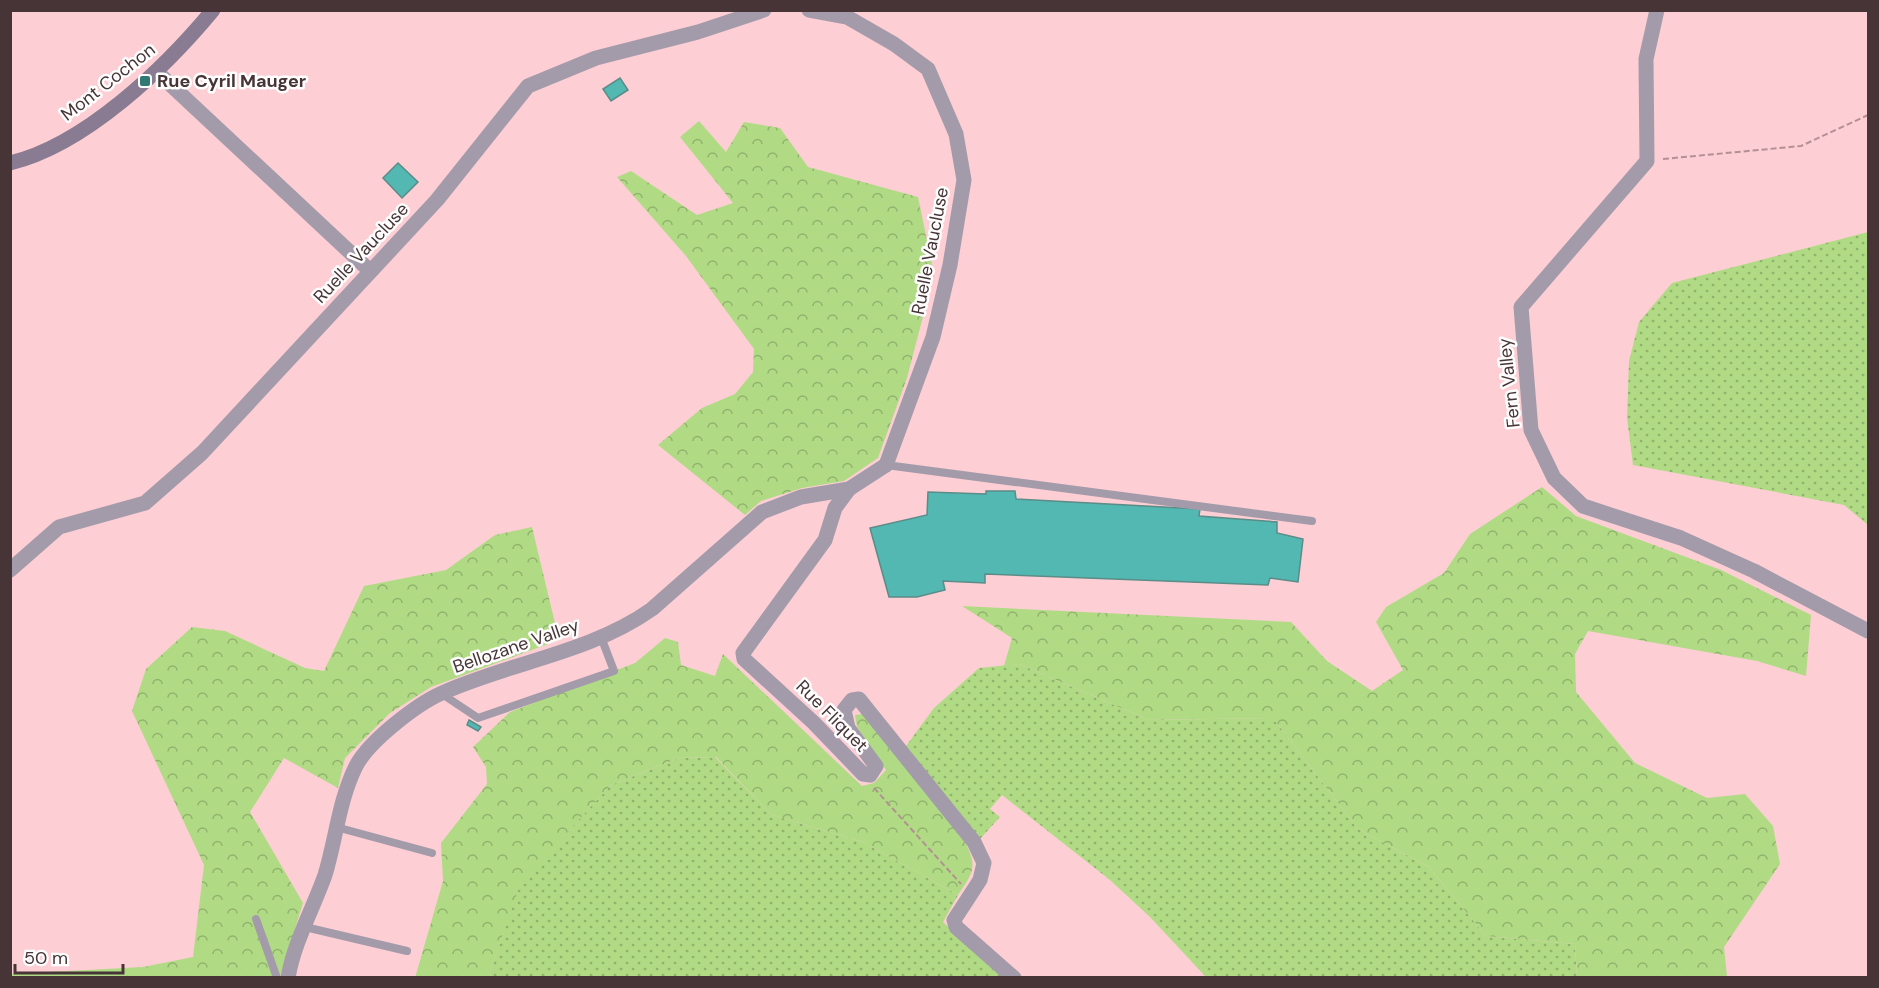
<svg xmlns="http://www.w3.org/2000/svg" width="1879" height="988" font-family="'DM Sans',sans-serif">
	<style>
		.green { fill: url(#green-dots) }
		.forest { fill: url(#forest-crowns) }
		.building { fill: #53b7b2; stroke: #5a8c88; stroke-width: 1.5 }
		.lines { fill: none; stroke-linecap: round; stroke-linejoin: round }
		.path { stroke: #b39094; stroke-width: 2; stroke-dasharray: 6 3; stroke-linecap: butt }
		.service { stroke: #a39baa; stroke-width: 8 }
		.minor { stroke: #a39baa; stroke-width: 15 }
		.tertiary { stroke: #a39baa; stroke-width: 15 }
		.secondary { stroke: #887b92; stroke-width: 15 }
		.poi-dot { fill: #2f7874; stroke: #fdfdfd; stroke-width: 2 }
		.labels { text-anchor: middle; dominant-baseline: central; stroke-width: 5; stroke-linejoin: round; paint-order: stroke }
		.poi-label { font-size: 18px; font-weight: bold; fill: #463436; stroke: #fdfdfd; text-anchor: start }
		.street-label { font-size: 18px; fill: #463436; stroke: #fdfdfd }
	</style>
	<defs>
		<pattern id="green-dots" width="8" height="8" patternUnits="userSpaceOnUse" patternTransform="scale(1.5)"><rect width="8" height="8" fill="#b0db84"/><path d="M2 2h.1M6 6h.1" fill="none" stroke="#91b26d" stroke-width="1.8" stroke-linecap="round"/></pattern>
		<pattern id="forest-crowns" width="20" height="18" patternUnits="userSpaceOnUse" patternTransform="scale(1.5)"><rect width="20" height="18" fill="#b0db84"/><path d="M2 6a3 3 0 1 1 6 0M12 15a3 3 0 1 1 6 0" fill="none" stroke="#91b26d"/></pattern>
	</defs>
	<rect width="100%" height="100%" fill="#fdced4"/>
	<g class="green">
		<path d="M1868,232V525L1844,505L1633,465L1627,418L1629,361L1639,322L1672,283Z"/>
		<path d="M1019,664L1149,720L1273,718L1358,829L1429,867L1486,936L1575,944L1577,977H1206L1150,917L1110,880L1002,795L990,809L1000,817L980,839L906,746L934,708L979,668Z"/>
		<path d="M715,757L772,815L863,842L958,895L943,922L1003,977L491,978L490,971L520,882L611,785L679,758Z"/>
	</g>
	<g class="forest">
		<path d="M699,121L726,152L744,122L780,128L808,167L918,197L934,274L907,378L878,458L844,481L802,488L761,501L745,515L658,445L702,408L735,394L753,372L754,349L686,256L617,177L631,171L697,215L733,203L680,137Z"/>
		<path d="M1542,487L1576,516L1721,570L1811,615L1806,676L1757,661L1588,631L1575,654L1576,692L1635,763L1707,798L1745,794L1773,826L1780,864L1724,947L1727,977H1577L1575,944L1486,936L1429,867L1358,829L1273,718L1149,720L1019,664L1004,666L1012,638L962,606L1291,622L1327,661L1372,691L1403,670L1376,622L1386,607L1444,573L1470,534Z"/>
		<path d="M532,527L559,640L431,687L390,713L345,758L338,788L284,758L250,812L303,903L280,977L11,978V974L143,967L193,957L204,865L132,711L146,669L192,627L225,631L305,668L324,671L364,586L446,570L495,535Z"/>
		<path d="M665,638L678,642L681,665L715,676L723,654L862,786L874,783L886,770L857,727L855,715L863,714L965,842C978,867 973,873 958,895L863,842L772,815L716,757L679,758L611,785L521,882L490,971L491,977L415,978L443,881L441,843L487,784L486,767L473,747L510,712L635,663Z"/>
	</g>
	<g class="building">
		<path d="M620,78L628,90L611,101L603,89Z"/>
		<path d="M398,163L418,182L402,198L383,178Z"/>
		<path d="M986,491H1015L1016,499L1200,509L1199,516L1277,522V533L1303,539L1298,582L1270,578L1268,585L985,574V583L943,581L945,590L917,597H889L870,528L927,515L928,492L986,494Z"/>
		<path d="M469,720L481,727L478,731L467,725Z"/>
	</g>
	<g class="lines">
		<g class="path">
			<path d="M1663,159L1801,146L1868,115"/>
			<path d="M874,788L961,884"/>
		</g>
		<g class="service">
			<path d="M886,465L1312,521"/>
			<path d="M442,694L478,718L614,671L601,637"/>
			<path d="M336,827L432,853"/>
			<path d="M256,919L277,978"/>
			<path d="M305,927L407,951"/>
		</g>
		<g class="minor">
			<path d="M809,10L847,17L894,44L928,69L956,134L964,180L950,265L933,337L886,465"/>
			<path d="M1657,10L1646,59L1647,161L1521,307L1531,430L1554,478L1583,506L1681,538L1754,571L1868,631"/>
			<path d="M157,72L369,270"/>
			<path d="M849,489L835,508L825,540L743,653L744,659L814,723L863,774L870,775L876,766L848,728L844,710L852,700L859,699L974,842L984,863L980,880L954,920L956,927L1014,978"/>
			<path d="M10,570L59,527L145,503L202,453L437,200L528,86L596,58L698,32L764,10"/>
		</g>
		<path class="tertiary" d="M288,978C294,942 313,909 325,875C336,839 339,800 356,766C369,741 417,704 442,693C511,662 590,653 652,609L762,512L801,497L849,489L886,465"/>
		<path class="secondary" d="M10,163C85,145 165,68 213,10"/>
	</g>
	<rect class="poi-dot" x="139" y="75" width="12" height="12" rx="3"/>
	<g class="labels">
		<g class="poi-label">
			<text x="157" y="81">Rue Cyril Mauger</text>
		</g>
		<g class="street-label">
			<text transform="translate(108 82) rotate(-38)">Mont Cochon</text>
			<text transform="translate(930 251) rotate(-79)">Ruelle Vaucluse</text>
			<text transform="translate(361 253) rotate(-47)">Ruelle Vaucluse</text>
			<text transform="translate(1509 383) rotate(-96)">Fern Valley</text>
			<text transform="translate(516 646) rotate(-19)">Bellozane Valley</text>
			<text transform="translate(832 716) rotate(45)">Rue Fliquet</text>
		</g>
	</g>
	<rect width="1879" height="988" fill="none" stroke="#463436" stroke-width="24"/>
	<path d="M15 964v9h108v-9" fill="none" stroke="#463436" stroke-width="3"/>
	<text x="24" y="964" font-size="18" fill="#463436" stroke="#fdfdfd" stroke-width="4.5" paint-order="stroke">50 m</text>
</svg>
